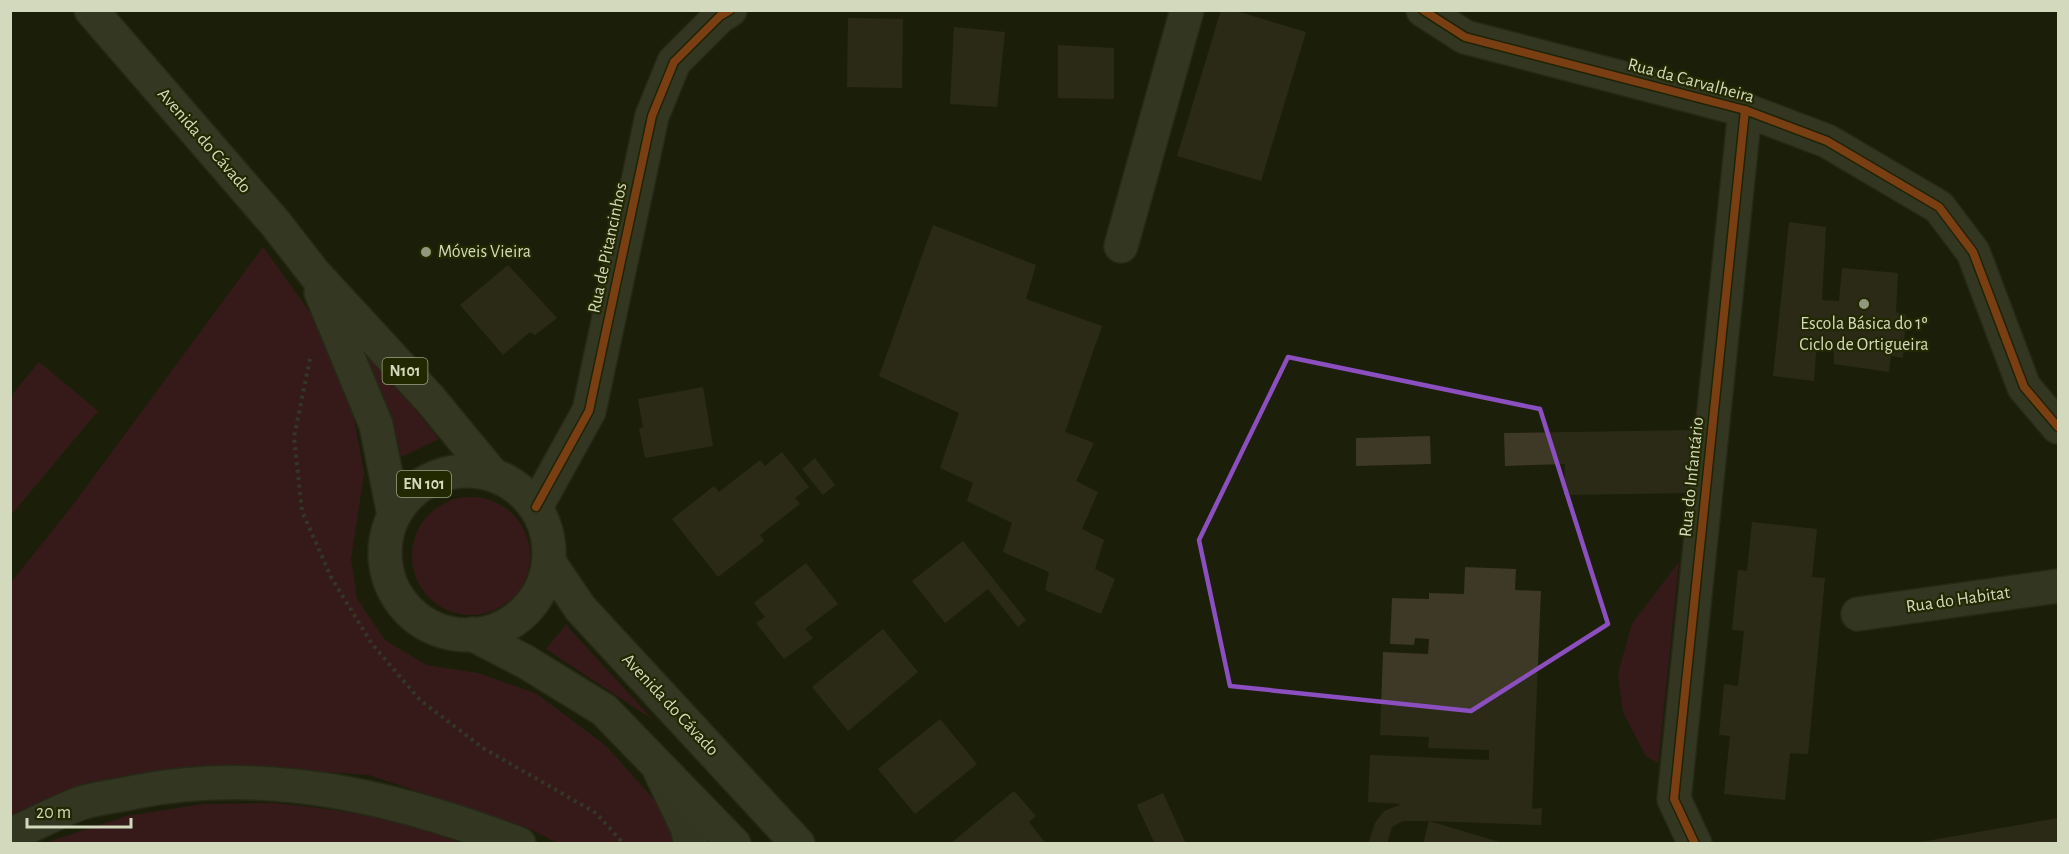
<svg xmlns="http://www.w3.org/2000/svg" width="2069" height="854" font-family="'Alegreya Sans',sans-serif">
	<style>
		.green { fill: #571630 }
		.building { fill: #3e3826 }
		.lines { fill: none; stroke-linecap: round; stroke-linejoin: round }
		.minor-casing { stroke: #353728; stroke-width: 36 }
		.major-casing { stroke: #353728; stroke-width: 36 }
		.path { stroke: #525545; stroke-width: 4; stroke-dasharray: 3 4.5; stroke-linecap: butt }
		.minor { stroke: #505541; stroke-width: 33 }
		.major { stroke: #52563f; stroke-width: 33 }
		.cycleway-casing { stroke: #222800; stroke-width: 11 }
		.cycleway { stroke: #eb651d; stroke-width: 8 }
		.marked { fill: none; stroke: #8c4fbf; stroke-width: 4.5; stroke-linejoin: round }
		.poi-dot { fill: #92987e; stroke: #222800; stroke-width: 2 }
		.labels { text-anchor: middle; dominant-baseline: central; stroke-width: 4.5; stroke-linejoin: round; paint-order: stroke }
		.shield { fill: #222800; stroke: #9da484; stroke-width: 1.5 }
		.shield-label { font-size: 16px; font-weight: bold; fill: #d2d9bd }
		.street-label { font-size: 18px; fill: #d2d9bd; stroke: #222800 }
		.poi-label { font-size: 18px; fill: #d2d9bd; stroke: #222800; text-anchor: start }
	</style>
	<rect width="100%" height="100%" fill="#1c1f09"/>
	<g class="green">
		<path d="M263,247L319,325L352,408L364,473L351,559L357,599L385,640L426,665L478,673L537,694L606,746L667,814L677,843H558L528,828L369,775L228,765L147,774L11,817L10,584L73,505Z"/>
		<path d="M360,341L439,439L401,457L393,420Z"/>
		<path d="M39,362L98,411L11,515V396Z"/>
		<circle cx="471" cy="556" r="59"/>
		<path d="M1679,562L1658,763L1646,756L1623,712L1618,674L1632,624Z"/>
		<path d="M566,625L652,719L546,649Z"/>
		<path d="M273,803C338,809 401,819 461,843L42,844L127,816L203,804Z"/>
	</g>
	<g class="building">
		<path d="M1221,10H1233L1306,32L1261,181L1177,156Z"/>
		<path d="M848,18L903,19L902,88L847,87Z"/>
		<path d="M954,27L1005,32L997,107L950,104Z"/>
		<path d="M1058,45L1114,48V99L1058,98Z"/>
		<path d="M1789,222L1826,227L1822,300L1839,301L1842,268L1898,273L1896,312L1906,315L1903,358L1891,356L1889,372L1834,364L1833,341L1817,339L1814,381L1773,376Z"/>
		<path d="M933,225L1036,265L1026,299L1102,326L1065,432L1094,443L1076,481L1098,492L1082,529L1104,540L1095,569L1115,579L1101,614L1045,590L1049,572L1003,552L1012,523L967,501L973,483L940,468L959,413L879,376Z"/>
		<path d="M508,265L557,318L535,335L530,332L503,355L460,305Z"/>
		<path d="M703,387L713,446L645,458L639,428H643L638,399Z"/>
		<path d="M1695,430L1688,493L1564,495L1565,464L1505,466L1504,433Z"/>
		<path d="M1430,436L1431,464L1356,466V438Z"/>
		<path d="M782,452L809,487L795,498L800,504L760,535L764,541L718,577L672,519L714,486L719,492L760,460L765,466Z"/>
		<path d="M815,458L835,485L823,495L802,469Z"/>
		<path d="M1752,522L1817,529L1812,577L1825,578L1808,754L1790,753L1785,800L1724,794L1730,736L1719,735L1724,684L1738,686L1744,631L1732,630L1738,570L1747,571Z"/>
		<path d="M963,541L1026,620L1018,627L988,589L945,623L912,581Z"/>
		<path d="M806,563L838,604L805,629L813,638L784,659L756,623L765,617L754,603Z"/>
		<path d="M1465,567L1516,569L1515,590L1541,591L1532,809L1542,808L1541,825L1429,821L1506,844H1423L1429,821H1403L1392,827L1387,844H1368L1375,823L1384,811L1402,804L1368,802L1370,755L1489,760V750L1428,748L1429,737L1380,735L1383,652L1428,654L1429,639L1415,638L1414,645L1390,644L1392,598L1429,599V593L1464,594Z"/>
		<path d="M883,629L918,672L848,731L812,687Z"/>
		<path d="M940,719L977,764L915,814L878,769Z"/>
		<path d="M1014,791L1036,816L1029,822L1046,844H950Z"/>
		<path d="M1163,793L1186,844H1155L1137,805Z"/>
		<path d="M2058,818V844H1921V842Z"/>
	</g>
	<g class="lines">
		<g class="minor-casing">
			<g id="minor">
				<path d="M1423,10L1465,37L1745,110L1827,141L1939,207L1973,252L2024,387L2058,427"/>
				<path d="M1121,246L1187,10"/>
				<path d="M536,507L589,411L652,116L674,62L720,16L730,10"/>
				<path d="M1858,614L2058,586"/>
				<path d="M660,771L687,827L691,844"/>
				<path d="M10,835C34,825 57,812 81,803C98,798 118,796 135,792C268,766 395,797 519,844"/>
				<path d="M1695,844L1674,799L1745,110"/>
			</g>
		</g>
		<g class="major-casing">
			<g id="major">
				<path d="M91,10L276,224L314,273L430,399L491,473"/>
				<path d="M321,292L376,425L394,515"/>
				<circle cx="467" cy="553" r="82"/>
				<path d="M549,562L580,608L798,844"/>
				<path d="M472,634L526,662L604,710L734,844"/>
			</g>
		</g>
		<path class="path" d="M310,359L294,437L302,511L331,577L372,644L420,700L483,748L596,813L624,844"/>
		<use href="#minor" class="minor"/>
		<use href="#major" class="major"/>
		<g class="cycleway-casing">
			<g id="cycleway">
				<path d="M1423,10L1465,37L1745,110L1827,141L1939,207L1973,252L2024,387L2058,427"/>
				<path d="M536,507L589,411L652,116L674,62L720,16L730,10"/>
				<path d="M1695,844L1674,799L1745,110"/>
			</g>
		</g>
		<use href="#cycleway" class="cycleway"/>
	</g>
	<path d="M0 0H2069V854H0ZM1288,357L1540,409L1608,624L1471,711L1230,686L1199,540Z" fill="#1c1f09" fill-opacity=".55" fill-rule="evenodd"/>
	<path class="marked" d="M1288,357L1540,409L1608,624L1471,711L1230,686L1199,540Z"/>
	<g class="poi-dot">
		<circle cx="426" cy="252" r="6"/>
		<circle cx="1864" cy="304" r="6"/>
	</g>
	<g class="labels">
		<g class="shield">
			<rect x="382.5" y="358" width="45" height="26" rx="4.5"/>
			<rect x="397" y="471" width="54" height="26" rx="4.5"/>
		</g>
		<g class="shield-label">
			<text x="405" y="371">N101</text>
			<text x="424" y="484">EN 101</text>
		</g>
		<g class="street-label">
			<text transform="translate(1691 81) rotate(15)">Rua da Carvalheira</text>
			<text transform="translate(204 141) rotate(49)">Avenida do Cávado</text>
			<text transform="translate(608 248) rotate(-78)">Rua de Pitancinhos</text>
			<text transform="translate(1692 477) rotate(-84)">Rua do Infantário</text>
			<text transform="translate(1958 600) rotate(-8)">Rua do Habitat</text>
			<text transform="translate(670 705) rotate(47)">Avenida do Cávado</text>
		</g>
		<g class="poi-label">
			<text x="438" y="252">Móveis Vieira</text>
			<text x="1864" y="324" text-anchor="middle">Escola Básica do 1º<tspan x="1864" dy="21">Ciclo de Ortigueira</tspan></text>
		</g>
	</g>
	<rect width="2069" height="854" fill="none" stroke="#d2d9bd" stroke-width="24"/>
	<path d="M27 818v9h104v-9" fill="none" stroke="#d2d9bd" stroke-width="3"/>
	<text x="36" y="818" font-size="18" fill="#d2d9bd" stroke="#222800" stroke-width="4.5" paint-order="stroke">20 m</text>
</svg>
